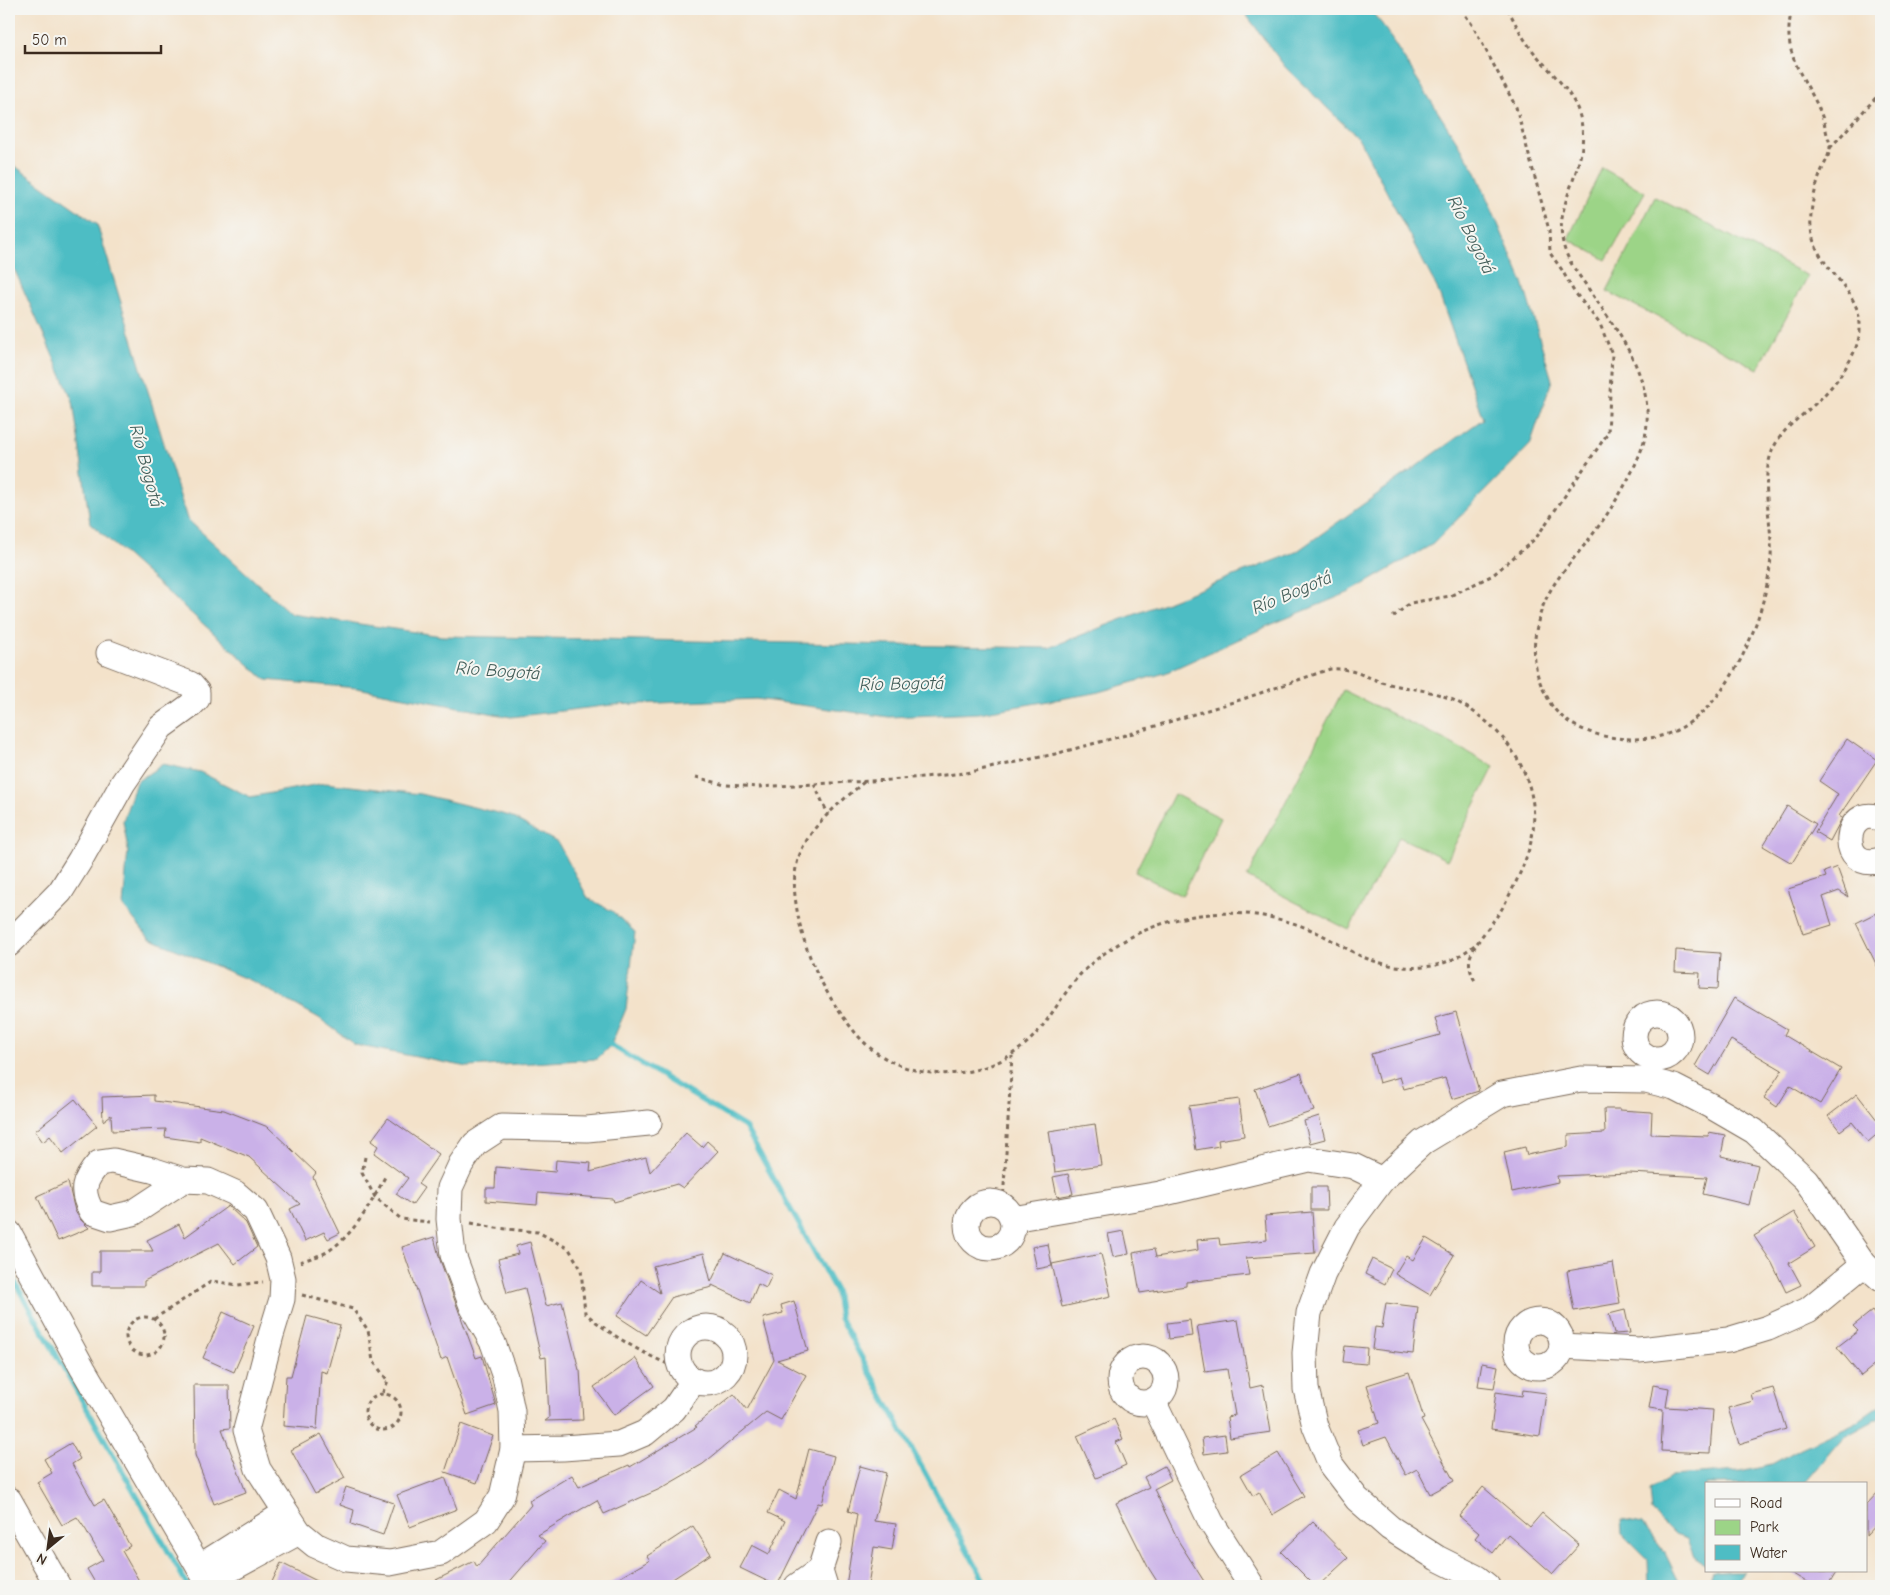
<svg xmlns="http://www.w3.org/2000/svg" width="1890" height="1595" font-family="'Comic Neue',sans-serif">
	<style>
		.green { fill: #9cd487; stroke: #6c7f52 }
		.water { fill: #4ebdc4; stroke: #447471 }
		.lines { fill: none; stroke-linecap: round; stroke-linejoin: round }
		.stream { stroke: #4ebdc4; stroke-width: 5.5 }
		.building { fill: #cab1e8 }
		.minor-casing { stroke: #7b6a5a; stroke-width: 27 }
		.path { stroke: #7b6a5a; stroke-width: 3; stroke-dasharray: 4 4; stroke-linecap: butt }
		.minor { stroke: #fff; stroke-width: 25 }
		.labels { text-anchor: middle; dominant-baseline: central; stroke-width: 4; stroke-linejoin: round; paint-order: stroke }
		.water-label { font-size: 18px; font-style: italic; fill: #425d58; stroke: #f6f6f2 }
	</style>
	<rect width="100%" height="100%" fill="#f6f6f2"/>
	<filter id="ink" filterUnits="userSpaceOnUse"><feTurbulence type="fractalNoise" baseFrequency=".02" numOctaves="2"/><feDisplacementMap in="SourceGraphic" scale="10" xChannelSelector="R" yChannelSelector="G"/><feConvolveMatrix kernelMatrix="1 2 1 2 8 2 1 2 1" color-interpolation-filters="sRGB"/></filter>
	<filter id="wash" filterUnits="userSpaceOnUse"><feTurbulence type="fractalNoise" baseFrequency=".0096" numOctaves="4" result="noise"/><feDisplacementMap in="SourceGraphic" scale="20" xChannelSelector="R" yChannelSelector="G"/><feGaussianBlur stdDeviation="1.12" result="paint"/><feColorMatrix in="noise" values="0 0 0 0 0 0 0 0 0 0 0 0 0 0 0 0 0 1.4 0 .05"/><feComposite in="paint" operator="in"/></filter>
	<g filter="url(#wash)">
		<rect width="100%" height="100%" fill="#f3e2ca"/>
		<g class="green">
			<path d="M1602,168L1645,192L1606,260L1568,239Z"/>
			<path d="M1655,197L1808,276L1758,369L1607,291Z"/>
			<path d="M1343,690L1447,741L1494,767L1447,860L1399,837L1349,930L1247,877Z"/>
			<path d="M1174,794L1221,818L1182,896L1135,872Z"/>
		</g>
		<g class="water">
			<path d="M1242,9H1369L1382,24L1475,170L1523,283L1552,380L1530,445L1433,544L1350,592L1270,625L1165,673L1095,693L979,713L889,717L756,699L612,705L511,717L357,688L266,680L90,523L73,401L12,264L9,262V162L97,224L187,519L291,614L442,636L1048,648L1296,552L1483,419L1437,288L1359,139L1285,67Z"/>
			<path d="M163,764L200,772L250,797L325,783L420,794L510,816L558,843L588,898L612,911L635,932L626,1009L611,1045L597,1059L468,1067L355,1045L319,1018L256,983L149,938L123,906L128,850L123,821L136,782Z"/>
			<path d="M1881,1405V1417L1844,1437L1804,1484H1706V1565L1694,1557L1687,1539L1675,1535L1652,1512L1650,1489L1672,1476L1740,1471L1772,1464L1801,1448L1855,1423Z"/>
			<path d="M1621,1520L1643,1524L1665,1553L1681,1586H1649L1648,1560L1622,1534Z"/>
			<path d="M1713,1571H1743L1735,1586H1707Z"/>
		</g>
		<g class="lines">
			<g class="stream">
				<path d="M611,1045L745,1127L836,1291L840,1318L987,1586"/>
				<path d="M9,1272L188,1586"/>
			</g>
		</g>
		<g id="blocks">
			<g class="building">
				<path d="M1847,739L1877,760L1839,816L1842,818L1830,841L1815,832L1838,794L1819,781Z"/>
				<path d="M1787,806L1816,824L1792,863L1763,846Z"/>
				<path d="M1837,867L1848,897L1839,891L1823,897L1832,925L1803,934L1788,889L1826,877L1824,872Z"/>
				<path d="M1876,913L1881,925V974L1856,923Z"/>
				<path d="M1676,950L1720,953L1718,989L1699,988L1700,973L1675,972Z"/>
				<path d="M1734,998L1787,1029L1784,1035L1841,1069L1820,1104L1790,1086L1777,1107L1764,1098L1782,1070L1731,1040L1710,1075L1695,1066Z"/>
				<path d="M1456,1012L1479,1091L1452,1099L1445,1078L1404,1089L1400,1077L1379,1083L1371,1054L1440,1035L1435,1018Z"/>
				<path d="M1301,1073L1314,1111L1268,1126L1255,1089Z"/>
				<path d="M1857,1094L1881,1125V1131L1868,1142L1852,1122L1840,1131L1828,1116Z"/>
				<path d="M154,1095V1101L224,1110L268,1127L316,1173L313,1177L340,1233L328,1239L324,1232L305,1241L290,1209L300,1204L249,1157L200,1137V1142L165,1137L166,1129L112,1131L111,1115L103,1121L102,1097Z"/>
				<path d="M75,1099L97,1126L63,1153L50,1136L43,1142L35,1131Z"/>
				<path d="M1239,1099L1244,1136L1218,1140L1219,1146L1196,1150L1189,1106Z"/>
				<path d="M1604,1109H1620V1110L1652,1112L1651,1134L1708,1136L1709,1132L1725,1135L1721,1156L1758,1165L1749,1205L1703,1194L1707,1177L1629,1173L1557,1176L1558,1182L1512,1192L1504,1152L1525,1147L1527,1155L1568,1147V1135L1605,1133Z"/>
				<path d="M1319,1116L1325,1139L1310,1143L1304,1121Z"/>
				<path d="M388,1118L439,1154L418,1184L424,1188L412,1205L396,1194L408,1178L374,1153L378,1146L371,1141Z"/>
				<path d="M1095,1124L1101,1165L1055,1172L1049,1131Z"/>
				<path d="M686,1133L702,1147L707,1141L718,1151L683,1188L677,1184L614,1202L613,1199L538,1193L537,1205L486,1201V1188H495L496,1167L555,1172L556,1160L591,1163L590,1172L646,1157L650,1172Z"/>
				<path d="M1068,1174L1073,1194L1057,1197L1053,1177Z"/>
				<path d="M68,1182L75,1211L80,1219L89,1228L58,1241L37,1196Z"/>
				<path d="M1311,1187H1326L1327,1210H1311Z"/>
				<path d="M228,1206L246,1223L257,1247L235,1264L219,1243L144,1281V1286H92V1272H100V1251H153L147,1240L179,1224L185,1237Z"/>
				<path d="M1312,1212L1315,1253L1246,1258L1249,1275L1186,1282V1286L1140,1293L1133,1253L1154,1249L1156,1257L1198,1250L1197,1240L1219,1238L1220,1245L1267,1240L1265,1216Z"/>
				<path d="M1794,1212L1815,1247L1789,1263L1801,1285L1786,1292L1772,1263L1754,1236Z"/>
				<path d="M1124,1231L1129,1254L1113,1257L1108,1234Z"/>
				<path d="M434,1237L440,1260L476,1358L482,1356L496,1405L467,1415L447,1357L441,1360L402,1247Z"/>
				<path d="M1426,1238L1454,1255L1430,1295L1395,1274L1406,1256L1413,1260Z"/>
				<path d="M530,1242L546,1306L562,1302L579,1370H580L583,1420L545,1421L549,1418L546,1357L541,1358L525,1288L507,1293L498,1259L518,1254L516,1246Z"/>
				<path d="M1048,1244L1052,1266L1037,1269L1032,1247Z"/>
				<path d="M704,1253L711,1282L725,1253L772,1275L766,1288L758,1284L750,1303L712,1285V1287L672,1297L646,1335L617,1316L641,1280L660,1293L653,1266Z"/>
				<path d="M1101,1254L1111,1296L1062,1307L1052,1264Z"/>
				<path d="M1372,1259L1392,1269L1385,1284L1365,1274Z"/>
				<path d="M1613,1263L1620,1303L1574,1311L1567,1271Z"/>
				<path d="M794,1301L808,1351L777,1360L806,1375L781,1420L766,1412L703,1464L660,1489L604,1514L597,1500L568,1517L538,1535L545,1541L506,1586H424L474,1561L477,1567L531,1505L529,1501L572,1475L579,1487L629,1465L630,1467L697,1427L695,1426L734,1394L747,1410L774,1360L763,1318L783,1313L781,1305Z"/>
				<path d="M1386,1303L1418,1307L1413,1354L1372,1349L1375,1327L1382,1328Z"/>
				<path d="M1625,1310L1630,1333L1614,1334L1609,1314Z"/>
				<path d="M1872,1311L1881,1323V1360L1861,1376L1837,1347L1858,1331L1853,1326Z"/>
				<path d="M223,1312L254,1326L234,1372L203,1358Z"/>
				<path d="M307,1316L340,1325L327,1373L321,1371L317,1429L283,1426L286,1376H291Z"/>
				<path d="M1190,1320L1192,1336L1169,1339L1167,1323Z"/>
				<path d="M1238,1320L1250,1388L1263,1385L1271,1432L1230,1438L1227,1417L1235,1415L1227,1369L1205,1372L1197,1326Z"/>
				<path d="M1345,1346L1367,1348L1366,1364L1343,1362Z"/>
				<path d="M635,1358L654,1386L614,1415L594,1387Z"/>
				<path d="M1482,1363L1498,1366L1494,1388L1478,1386Z"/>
				<path d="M1409,1372L1424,1419L1421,1420L1454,1481L1430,1494L1417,1469L1406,1475L1386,1437L1363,1445L1358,1430L1379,1423L1367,1385Z"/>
				<path d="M194,1385H229L230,1428L222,1429L246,1492L214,1504L195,1455Z"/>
				<path d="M1653,1385L1669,1388L1666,1407L1713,1410L1710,1453L1661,1451L1663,1410L1649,1408Z"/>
				<path d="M1773,1388L1786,1429L1739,1444L1728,1408L1753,1401L1751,1394Z"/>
				<path d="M1523,1390L1546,1393L1540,1436L1491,1429L1496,1392L1522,1396Z"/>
				<path d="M1114,1419L1123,1439L1116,1442L1126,1465L1096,1478L1077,1436Z"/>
				<path d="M461,1424L493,1436L477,1483L445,1472Z"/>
				<path d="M321,1434L345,1478L315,1494L291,1450Z"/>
				<path d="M1225,1435L1227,1451L1204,1454L1202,1438Z"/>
				<path d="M71,1443L80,1459L72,1464L95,1505L104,1500L122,1531L130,1546L122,1551L142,1586H97L87,1569L103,1560L86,1530L77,1517L62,1525L37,1482L52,1473L44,1459Z"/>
				<path d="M809,1449L834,1456L822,1504L818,1503L777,1586L740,1568L752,1545L769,1554L785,1521L768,1513L779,1490L796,1499Z"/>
				<path d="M1278,1453L1304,1496L1272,1515L1259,1492L1253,1496L1241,1475Z"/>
				<path d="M860,1466L886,1473L874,1521L896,1524L892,1550L874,1547L868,1586H846L857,1514L848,1511Z"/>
				<path d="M1164,1466L1171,1480L1154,1489L1179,1542L1207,1586H1160L1148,1567L1116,1503L1149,1487L1144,1477Z"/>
				<path d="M445,1477L457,1509L410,1527L397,1495Z"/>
				<path d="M346,1487L394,1503L383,1535L351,1524L354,1510L340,1505Z"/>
				<path d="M1483,1487L1530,1527L1542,1513L1579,1545L1553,1574L1508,1534L1493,1553L1475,1538L1479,1533L1459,1516Z"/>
				<path d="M1881,1489V1520L1866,1536V1505Z"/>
				<path d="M1313,1522L1348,1558L1318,1586H1315L1281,1552Z"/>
				<path d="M693,1526L711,1554L662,1586H605L650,1560L647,1556Z"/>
				<path d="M281,1563L327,1586H270Z"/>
				<path d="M1788,1571H1837L1828,1586H1813Z"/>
			</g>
		</g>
	</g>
	<g filter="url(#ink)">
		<use href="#blocks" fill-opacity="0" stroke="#7b6a5a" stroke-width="1"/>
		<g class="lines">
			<g class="minor-casing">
				<g id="minor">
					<path d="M1881,819C1843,802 1836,873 1881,860"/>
					<path d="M9,944L60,892L80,860L123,783L161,727L190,706L197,699V692L190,684L109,653"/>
					<circle cx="1657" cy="1036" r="23"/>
					<path d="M183,1180L133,1213L110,1218L92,1212C80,1191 83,1181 99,1163L113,1161L152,1170L183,1180L208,1181L235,1193L256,1211L278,1258L283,1279L282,1299L271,1335L246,1430L258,1469L299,1532L315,1545L346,1559L390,1563L441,1553L486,1521L502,1496L513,1449L512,1411L505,1377L493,1343L472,1306L453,1255L449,1219L450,1188L461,1164L475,1144L501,1127L587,1129L649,1123"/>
					<circle cx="990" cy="1225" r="23"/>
					<path d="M1012,1219L1160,1194L1308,1159L1353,1166L1382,1180"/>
					<path d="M9,1233L83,1369L210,1586"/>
					<circle cx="1539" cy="1344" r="23"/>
					<circle cx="706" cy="1355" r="28"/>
					<path d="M1562,1346L1639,1350L1728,1340L1768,1328L1808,1310L1864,1264"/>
					<circle cx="1143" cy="1380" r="23"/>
					<path d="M1153,1401L1211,1522L1252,1586"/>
					<path d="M513,1449L563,1448L619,1444L645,1433L674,1409L694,1380"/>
					<path d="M9,1500L58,1586"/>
					<path d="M199,1567L285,1513"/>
					<path d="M207,1582L299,1532"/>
					<path d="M797,1586L820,1570"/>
					<path d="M825,1586L820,1570L829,1542"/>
					<path d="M1487,1586L1477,1578L1437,1558L1390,1528L1357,1499L1331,1465L1315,1426L1306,1389L1305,1353L1309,1313L1323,1274L1347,1227L1382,1180L1423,1142L1502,1094L1581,1079L1646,1080L1674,1087L1711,1106L1754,1131L1806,1180L1864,1264L1881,1279"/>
				</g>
			</g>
			<g class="path">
				<path d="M1508,9C1514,21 1521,35 1529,46C1544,66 1567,85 1577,108C1598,160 1552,198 1563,243C1566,259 1579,275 1588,288C1618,332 1657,380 1645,437C1638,469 1607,517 1586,543C1573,560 1555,579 1546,599C1533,627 1529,663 1544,691C1547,696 1549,701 1552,706C1574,736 1622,743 1656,737C1725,724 1766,619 1771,557C1773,524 1760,487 1771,454C1780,429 1798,420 1816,403C1835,385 1858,356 1860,330C1862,291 1823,273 1813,239C1807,218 1814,192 1821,172C1824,165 1830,154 1830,147C1830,141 1827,136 1826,130C1815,82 1778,64 1792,9"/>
				<path d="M1830,148L1881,92"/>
				<path d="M1393,617L1410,603L1450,596L1493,575L1536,538L1608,433L1612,354L1600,324L1573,290L1562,270L1550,253L1549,230L1516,107L1473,26L1461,9"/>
				<path d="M696,777L725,785L757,787L890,780L966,773L1055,754L1133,733L1243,699L1330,669C1354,667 1367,679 1389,684C1415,690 1436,690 1461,704C1508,730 1542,782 1532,837C1527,861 1515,885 1503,907C1495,921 1473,944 1470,958C1468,967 1472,975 1476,983"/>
				<path d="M864,782C827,814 789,841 795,896C801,950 824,995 858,1036C903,1087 987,1085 1033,1037C1055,1014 1066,985 1092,963C1125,935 1168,917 1211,914C1246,911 1282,917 1314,931C1331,939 1346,949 1363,957C1387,967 1420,972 1446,962C1457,958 1467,951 1476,944"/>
				<path d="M814,784L828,814"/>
				<path d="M365,1157L362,1173L375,1197L401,1219L430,1222"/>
				<path d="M1003,1202L1012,1056"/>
				<path d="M471,1223L496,1228L538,1232L569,1249L581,1269L585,1313C612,1336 643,1354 677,1368"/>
				<path d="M300,1262C309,1258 322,1256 330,1250C356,1232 372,1202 386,1175"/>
				<path d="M302,1295L353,1309L368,1330L373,1361L388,1381L382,1394"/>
				<circle cx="145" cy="1336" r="19"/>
				<path d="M154,1319L212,1281L238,1285L263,1282"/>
				<circle cx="383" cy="1412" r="18"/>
			</g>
			<use href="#minor" class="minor"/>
		</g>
	</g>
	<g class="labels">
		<g class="water-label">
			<text transform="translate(1471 235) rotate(64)">Río Bogotá</text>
			<text transform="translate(146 466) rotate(75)">Río Bogotá</text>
			<text transform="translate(1292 593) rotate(-23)">Río Bogotá</text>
			<text transform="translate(498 671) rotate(4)">Río Bogotá</text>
			<text transform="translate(902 684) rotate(-1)">Río Bogotá</text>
		</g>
	</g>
	<rect width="1890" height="1595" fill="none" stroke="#f6f6f2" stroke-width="30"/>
	<rect x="1705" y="1482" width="162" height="90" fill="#f6f6f2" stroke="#aba49d"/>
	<rect x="1715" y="1499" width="25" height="8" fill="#ffffff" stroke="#aba49d"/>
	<text x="1750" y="1508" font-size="15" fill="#3b2a1e">Road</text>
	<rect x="1715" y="1520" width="25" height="15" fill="#9cd487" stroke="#aba49d"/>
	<text x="1750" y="1532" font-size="15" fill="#3b2a1e">Park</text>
	<rect x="1715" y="1545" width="25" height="15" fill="#4ebdc4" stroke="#aba49d"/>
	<text x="1750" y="1558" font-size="15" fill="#3b2a1e">Water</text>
	<g transform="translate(48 1548) rotate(209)" stroke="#f6f6f2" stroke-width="4" paint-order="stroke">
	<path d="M0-4L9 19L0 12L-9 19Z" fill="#3b2a1e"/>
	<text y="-8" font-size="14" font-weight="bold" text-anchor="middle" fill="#3b2a1e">N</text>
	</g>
	<path d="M25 45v8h136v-8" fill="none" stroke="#3b2a1e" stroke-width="2.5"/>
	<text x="32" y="45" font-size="15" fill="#3b2a1e" stroke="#f6f6f2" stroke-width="4" paint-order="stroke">50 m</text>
</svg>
